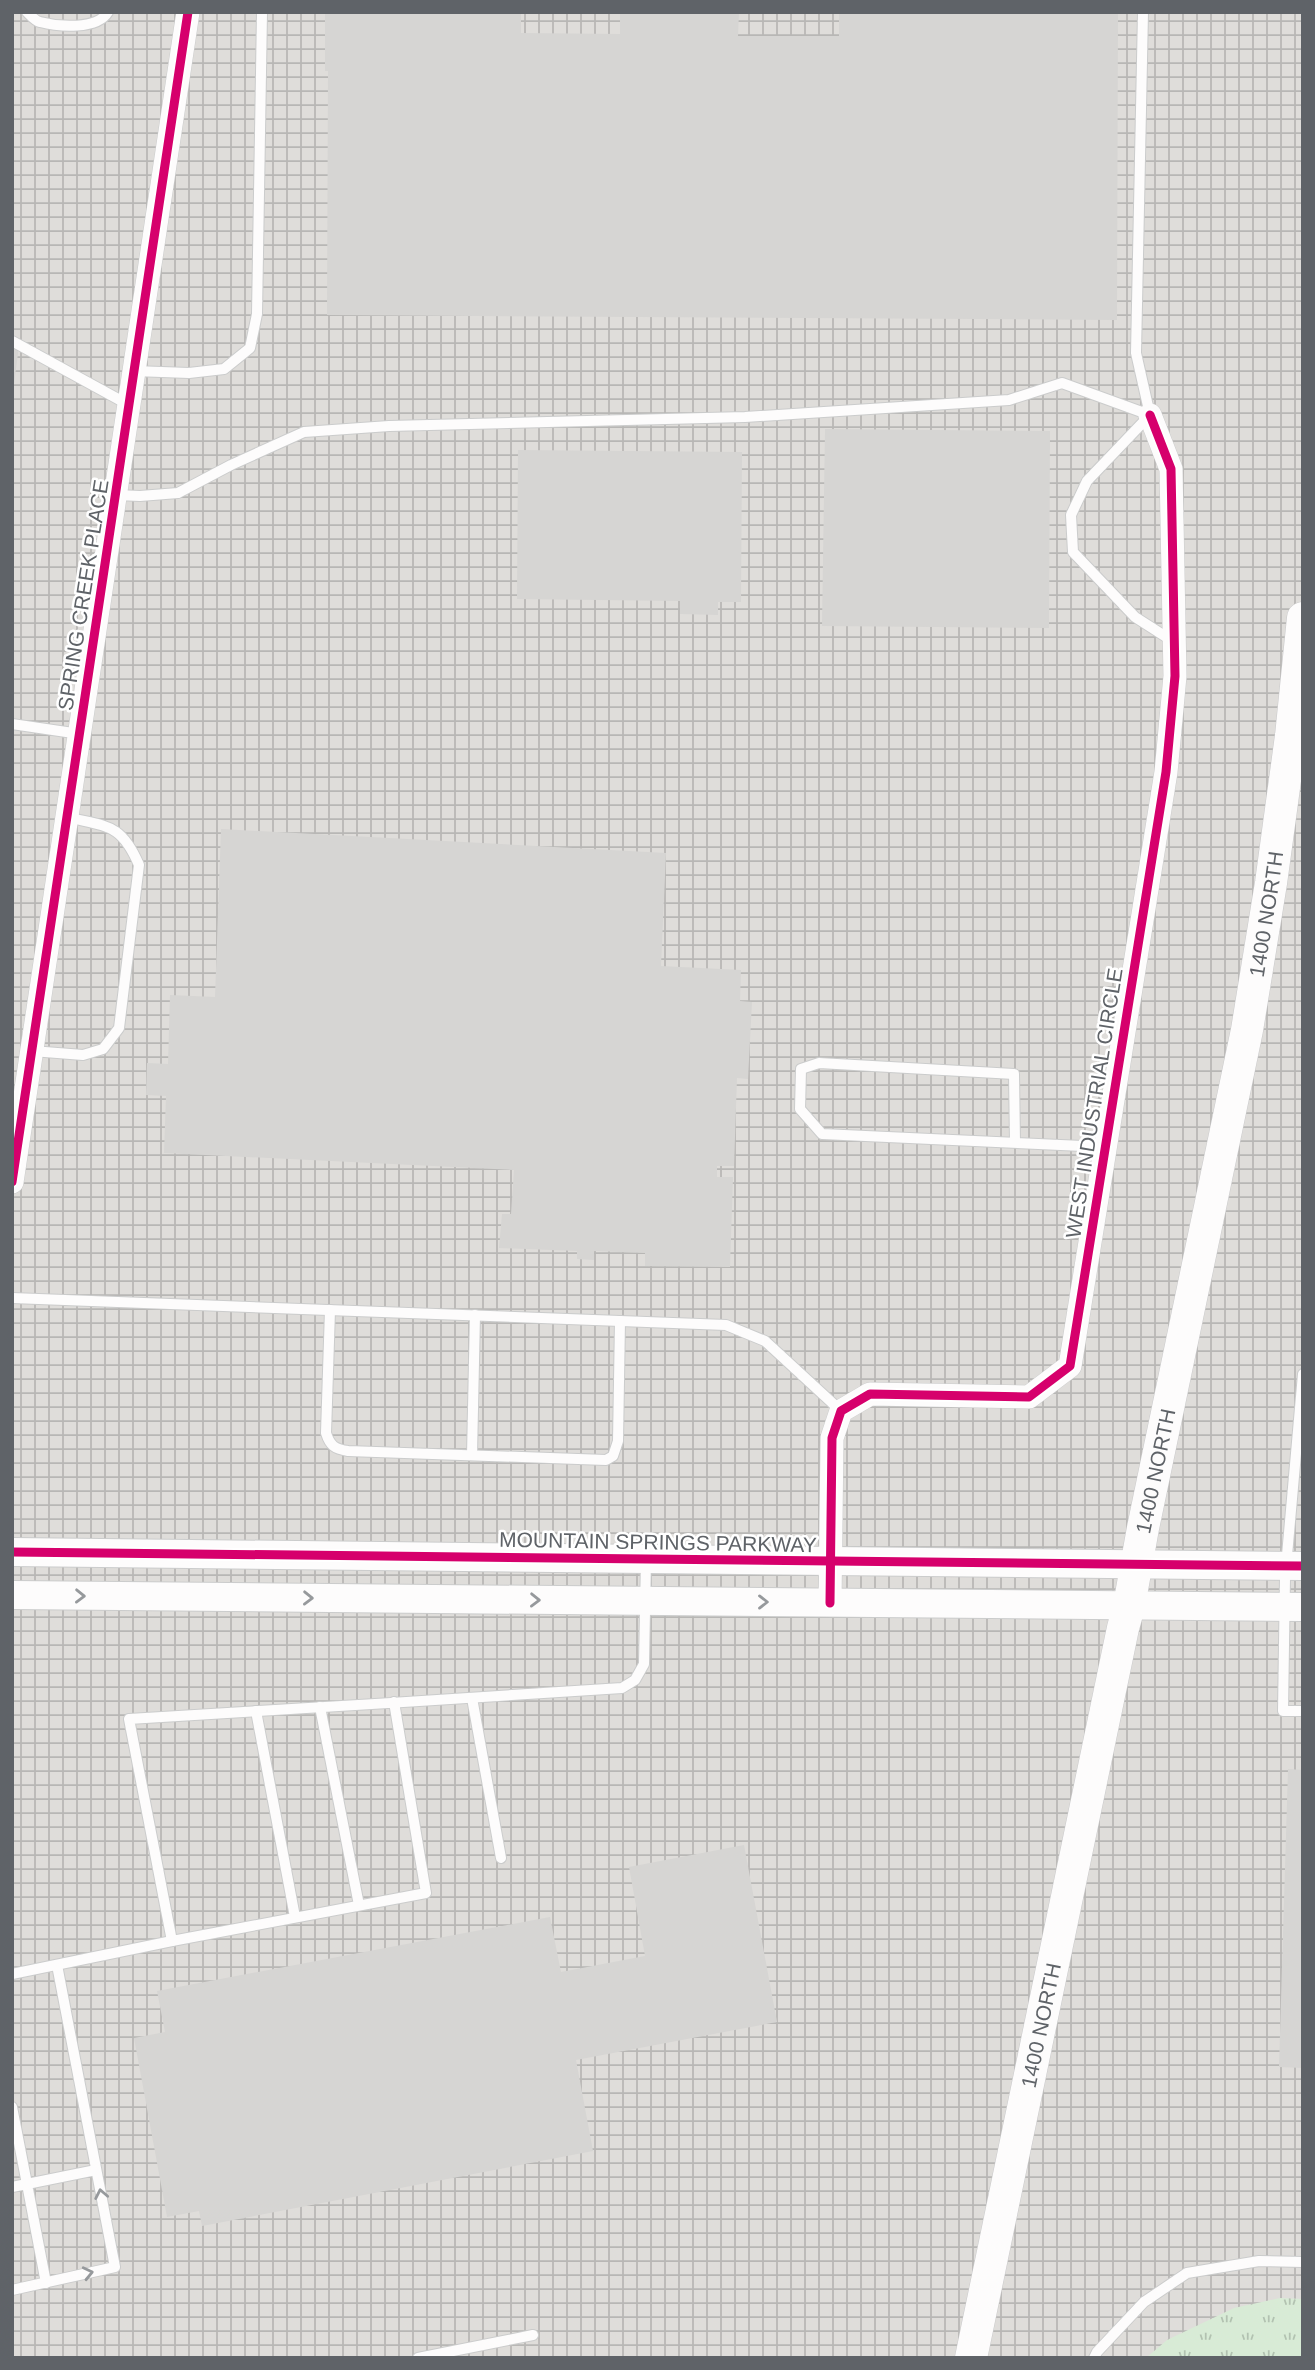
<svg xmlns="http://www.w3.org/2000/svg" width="1315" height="2370" font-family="Helvetica,sans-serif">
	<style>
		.industrial { fill: url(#industrial-grid) }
		.grass { fill: url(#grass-tufts) }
		.building { fill: #d6d5d3 }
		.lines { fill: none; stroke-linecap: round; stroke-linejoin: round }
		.service-casing { stroke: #cbcccc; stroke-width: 12 }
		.minor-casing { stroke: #cbcccc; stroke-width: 24 }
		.tertiary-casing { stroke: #cbcccc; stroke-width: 30 }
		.secondary-casing { stroke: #cacacb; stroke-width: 33 }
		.service { stroke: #fdfcfc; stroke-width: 10 }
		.minor { stroke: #fdfcfc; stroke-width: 23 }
		.tertiary { stroke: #fdfcfc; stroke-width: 28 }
		.secondary { stroke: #fdfcfc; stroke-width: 32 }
		.cycleway-casing { stroke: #fff; stroke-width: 13 }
		.cycleway { stroke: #d6006c; stroke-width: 9 }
		.oneway { stroke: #96999c }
		.labels { text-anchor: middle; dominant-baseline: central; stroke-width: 5; stroke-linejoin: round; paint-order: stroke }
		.street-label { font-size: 21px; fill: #5f6368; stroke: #fff }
	</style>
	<defs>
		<pattern id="industrial-grid" width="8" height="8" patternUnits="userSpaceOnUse" patternTransform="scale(1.75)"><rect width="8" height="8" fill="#dfddda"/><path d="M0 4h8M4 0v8" fill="none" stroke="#b8b7b5"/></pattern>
		<pattern id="grass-tufts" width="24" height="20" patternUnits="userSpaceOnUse" patternTransform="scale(1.75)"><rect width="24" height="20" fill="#d8ebd6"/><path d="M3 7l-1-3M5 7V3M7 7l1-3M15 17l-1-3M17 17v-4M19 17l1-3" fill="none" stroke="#b2c2b1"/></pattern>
	</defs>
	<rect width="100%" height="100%" fill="#efeeea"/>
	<rect class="industrial" x="12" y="12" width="1291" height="2346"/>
	<path class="grass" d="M1280,2298L1303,2299V2358H1146L1167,2340L1234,2308Z"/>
	<g class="building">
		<path d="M325,12H521V33L620,34V12H739L738,36H839V12H1118L1117,320L327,315L328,71H325Z"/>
		<path d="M12,345L19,346L14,384H12Z"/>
		<path d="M825,429L1050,431L1049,628L822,626Z"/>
		<path d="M518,450L742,452L741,602H718V615L680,614V601L517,599Z"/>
		<path d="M221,829L666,853L661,966L741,970L740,1001L752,1002L748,1079L737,1078L734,1166H717V1177H733L730,1267L645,1266V1253L594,1251V1260L577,1259V1251L499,1248L502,1214H511L514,1170L164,1153L166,1096L146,1095L147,1063L168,1064L170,995L215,997Z"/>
		<path d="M1288,1769L1303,1770V2068L1279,2067Z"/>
		<path d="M744,1845L777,2022L576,2060L593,2151L202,2226L199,2211L167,2217L134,2038L165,2032L157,1991L550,1917L561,1972L645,1956L629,1867Z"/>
	</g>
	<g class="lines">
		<g class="service-casing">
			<g id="service">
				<path d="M27,12C31,16 35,21 40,22C59,27 97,30 108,12"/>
				<path d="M1143,12L1136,353L1150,415"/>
				<path d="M12,341L129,405"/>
				<path d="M134,371L189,373L224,369L250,348L257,314L262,12"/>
				<path d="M1150,415L1087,481L1071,515L1073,552L1135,617L1174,642"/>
				<path d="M116,495L140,496L178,493L231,465L304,432L389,426L745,417L1009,400L1062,383L1150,415"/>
				<path d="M12,724L80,734"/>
				<path d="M32,1051L83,1055L103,1049L119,1028L139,865C121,823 107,827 67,817"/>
				<path d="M1015,1143L1014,1074L819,1063L801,1069L800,1109L822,1134L1105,1147"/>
				<path d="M12,1298L726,1325L765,1341L841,1411"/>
				<path d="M330,1310L326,1433C330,1446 335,1449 348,1451L606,1460L613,1456L618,1441L620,1321"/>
				<path d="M1303,1374L1285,1578L1283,1711H1303"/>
				<path d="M472,1455L475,1315"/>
				<path d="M472,1698L501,1858"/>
				<path d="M394,1702L426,1893L172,1941L129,1719C293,1709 458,1699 622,1688L635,1680L644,1664L646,1559"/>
				<path d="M320,1707L359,1905"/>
				<path d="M256,1711L295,1917"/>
				<path d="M12,1974L172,1941"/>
				<path d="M12,2107L27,2184L12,2187"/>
				<path d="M46,2283L27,2184L96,2170"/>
				<path d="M12,2290L115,2267L57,1965"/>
				<path d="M418,2358L533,2335"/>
				<path d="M1094,2358L1097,2352L1144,2302L1187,2273L1259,2261L1303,2262"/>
			</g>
		</g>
		<g class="minor-casing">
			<g id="minor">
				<path d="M12,1182L188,12"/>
				<path d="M830,1603L832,1438L841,1411L870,1394L1029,1397L1070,1366L1166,772L1175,676L1171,469L1150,415"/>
			</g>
		</g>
		<g class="tertiary-casing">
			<g id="tertiary">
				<path d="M12,1552L1303,1566"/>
				<path d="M12,1595L1303,1607"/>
			</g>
		</g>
		<g class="secondary-casing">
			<g id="secondary">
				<path id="s1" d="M971,2358L1123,1628L1129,1606L1143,1528L1247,1030L1271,883L1291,736L1303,618"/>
			</g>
		</g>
		<use href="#service" class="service"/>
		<use href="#minor" class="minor"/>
		<use href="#tertiary" class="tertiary"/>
		<use href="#secondary" class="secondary"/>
		<g class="cycleway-casing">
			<g id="cycleway">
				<path d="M12,1182L188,12"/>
				<path d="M12,1552L1303,1566"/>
				<path d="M830,1603L832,1438L841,1411L870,1394L1029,1397L1070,1366L1166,772L1175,676L1171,469L1150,415"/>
			</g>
		</g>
		<use href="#cycleway" class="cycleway"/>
	</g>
	<defs><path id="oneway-chevron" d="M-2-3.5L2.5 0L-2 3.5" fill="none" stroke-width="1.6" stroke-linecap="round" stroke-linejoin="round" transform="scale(1.75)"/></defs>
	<g class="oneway">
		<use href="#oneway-chevron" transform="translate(80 1596) rotate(1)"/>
		<use href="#oneway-chevron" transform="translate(308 1598) rotate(1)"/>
		<use href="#oneway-chevron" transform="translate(535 1600) rotate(1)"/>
		<use href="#oneway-chevron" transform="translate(763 1602)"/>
		<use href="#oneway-chevron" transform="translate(101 2194) rotate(-101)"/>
		<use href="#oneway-chevron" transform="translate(88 2273) rotate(-13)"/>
	</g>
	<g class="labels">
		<g class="street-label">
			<text transform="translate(83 595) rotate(-81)">SPRING CREEK PLACE</text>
			<text stroke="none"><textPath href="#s1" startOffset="1474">1400 NORTH</textPath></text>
			<text transform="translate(1094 1103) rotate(-81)">WEST INDUSTRIAL CIRCLE</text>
			<text stroke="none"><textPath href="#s1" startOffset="906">1400 NORTH</textPath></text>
			<text transform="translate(658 1542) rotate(1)">MOUNTAIN SPRINGS PARKWAY</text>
			<text stroke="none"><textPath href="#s1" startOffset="340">1400 NORTH</textPath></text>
		</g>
	</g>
	<rect width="1315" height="2370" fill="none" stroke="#5f6368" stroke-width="28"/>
</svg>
